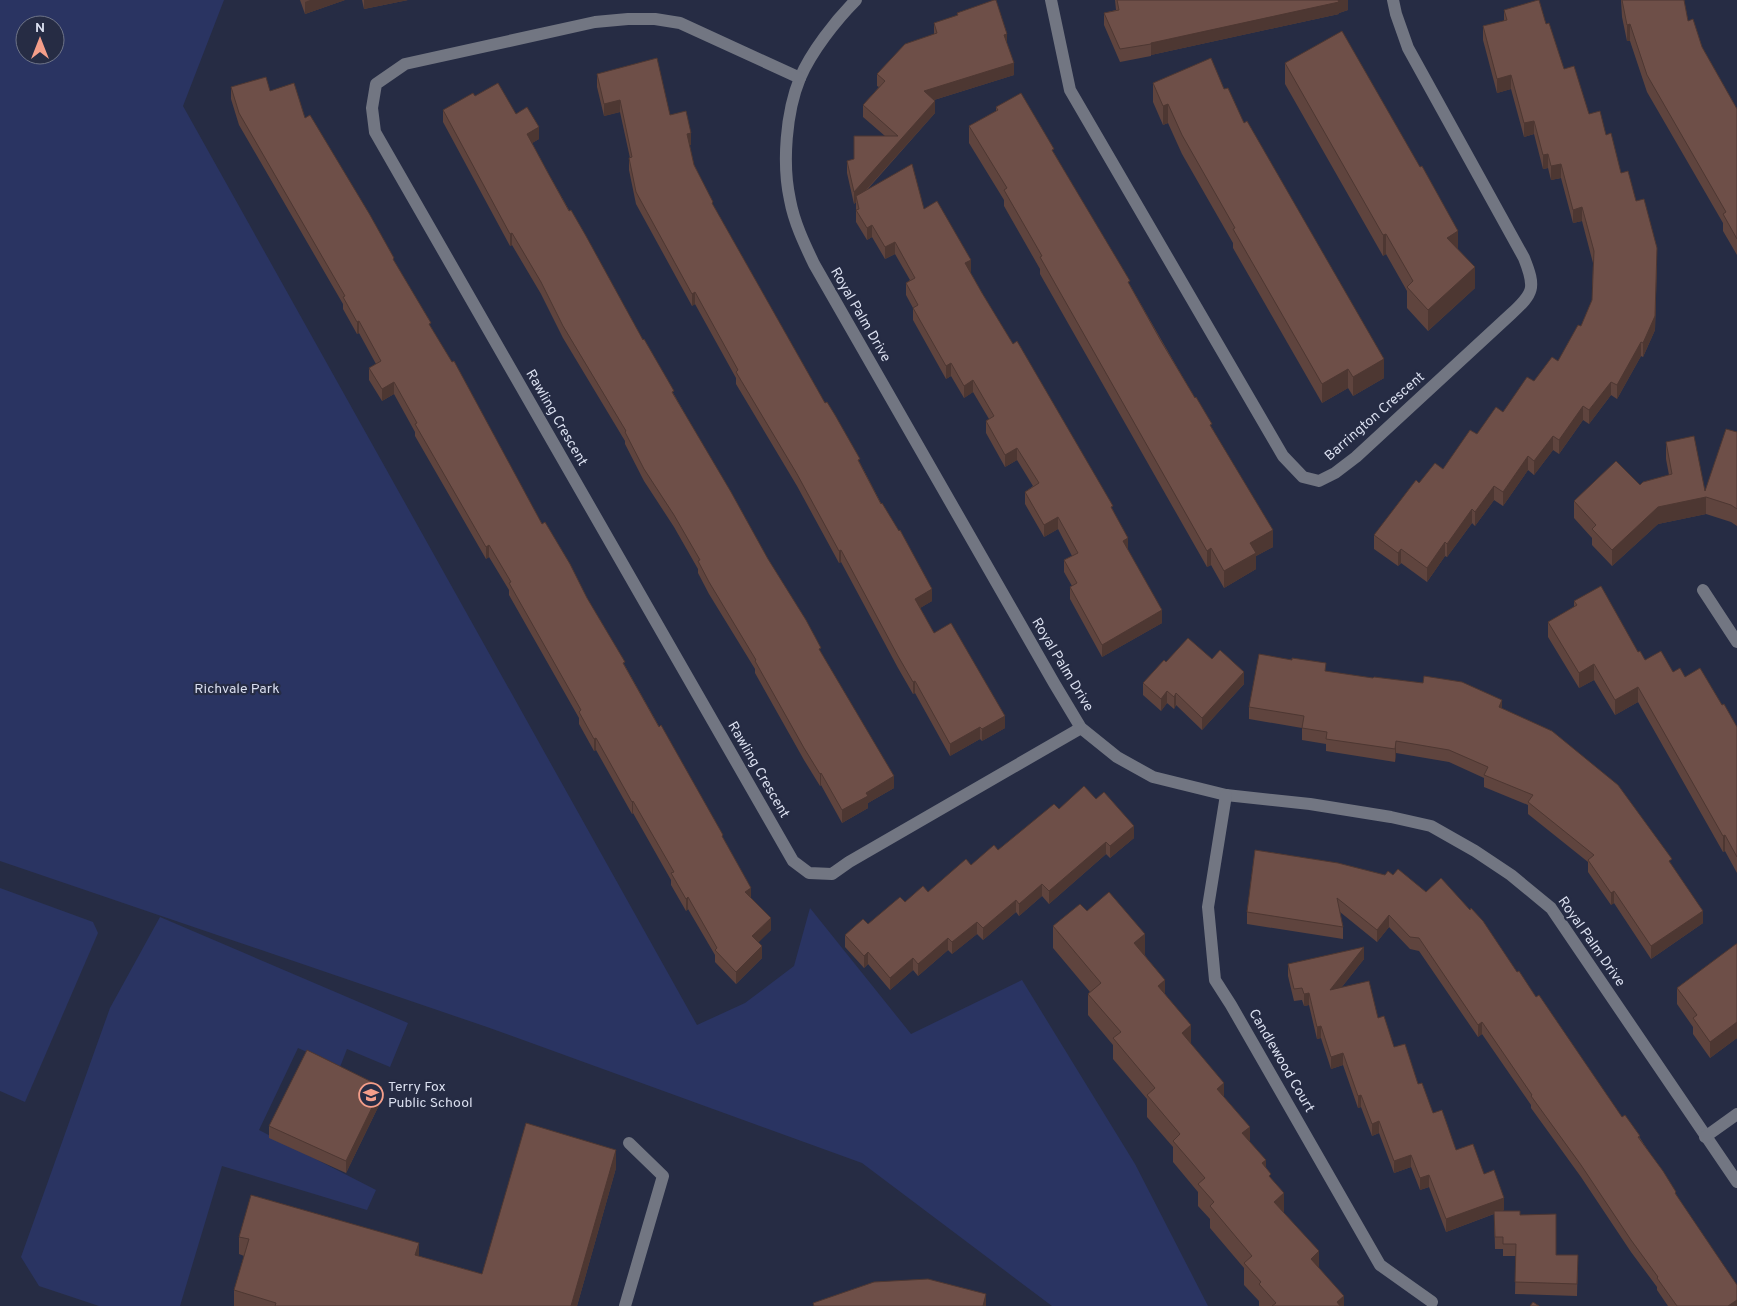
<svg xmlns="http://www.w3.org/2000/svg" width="1737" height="1306" font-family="Overpass,sans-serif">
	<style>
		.green { fill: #2a3462; fill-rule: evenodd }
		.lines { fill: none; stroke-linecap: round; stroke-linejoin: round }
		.minor { stroke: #727682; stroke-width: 12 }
		.wall { fill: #5f443e }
		.shaded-wall { fill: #4d3732 }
		.building { fill: #6e4f48; stroke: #4d3732 }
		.labels { text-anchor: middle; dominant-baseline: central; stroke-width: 4.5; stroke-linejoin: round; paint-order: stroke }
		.street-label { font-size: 14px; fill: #dadfef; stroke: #262c44 }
		.park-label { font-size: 14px; fill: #d9deef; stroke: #262c44 }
		.poi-label { font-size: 14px; fill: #dadfef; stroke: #262c44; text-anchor: start }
	</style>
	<rect width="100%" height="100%" fill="#262c44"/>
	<g class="green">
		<path d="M0,0H224L183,106L697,1025L745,1003L794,966L810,908L911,1034L1022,980L1135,1164L1208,1306H1052L862,1163L487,1027L0,861ZM25,25H55V55H25Z"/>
		<path d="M0,888L93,922L98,933L25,1102L0,1091Z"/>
		<path d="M160,917L408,1023L390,1067L347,1049L340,1067L298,1048L259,1130L376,1190L367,1210L222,1166L180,1306H99L39,1286L21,1257L110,1008Z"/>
	</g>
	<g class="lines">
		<g class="minor">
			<path d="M856,0C836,20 811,52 800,78C786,112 782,164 790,200C794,222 804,243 814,264L1054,683L1081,728L1117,757L1153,777L1226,795L1310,804L1391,817L1431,826L1475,851L1511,875L1551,908L1737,1182"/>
			<path d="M1051,0L1070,90L1283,456L1303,477L1319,481L1335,473L1356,457L1511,314C1534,293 1536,288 1524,258L1408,48L1396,14L1393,0"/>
			<path d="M800,78L680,23L655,19H628L595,22L405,64L376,84L372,108L375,132L793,861L809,873L832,874L849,862L1081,728"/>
			<path d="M1703,590L1737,642"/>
			<path d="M1226,795L1208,907L1215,980L1231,1005L1380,1265L1432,1302"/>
			<path d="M1705,1137L1737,1114"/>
			<path d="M625,1306L663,1176L629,1143"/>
		</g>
	</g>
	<g class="wall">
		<path d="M300,0H345L305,14Z"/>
		<path d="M362,0H408L364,9Z"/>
		<path d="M1115,0H1348V10L1339,13V14L1151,55V56L1120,62L1104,25V13L1116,10Z"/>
		<path d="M1621,0H1684L1688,21L1702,47L1737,109V255L1723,231V223L1647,92L1630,41H1627L1622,17Z"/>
		<path d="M1504,10L1546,24L1564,69L1589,114L1606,135L1621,173L1636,201L1657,261L1655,330L1643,357L1641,356L1617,399L1611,395L1589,424L1583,420L1559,454L1553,450L1534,475L1528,470L1503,506L1494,500L1475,526L1472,523L1447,557L1445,556L1427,582L1401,563L1398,566L1374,549V535L1419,483L1443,469L1477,434L1503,412L1534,381L1558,361L1581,326L1592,300L1593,263L1582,221L1573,223L1561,178L1551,180L1548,168L1543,169L1534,134L1524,137L1511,89L1497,93L1483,40V26L1504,21Z"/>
		<path d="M957,13L1007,44L1014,75L934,100L935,113L866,191L924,209L971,272H970L982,293L1113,510L1128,550L1162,623L1102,657L1070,599V587L1072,586L1064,572V560L1072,556L1058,529L1044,537L1025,504V492L1033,486L1017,460L1005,467L986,433V421L989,419L973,392L964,398L951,376L946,379L913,320V308L906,295V283L910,280L895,254L885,259L872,237L867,240L856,222V202L854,204L847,173V161L854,159L885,136L863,117V105L879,87L877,86V74L934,34V23L957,16Z"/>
		<path d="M1285,63L1458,250L1475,288L1428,331L1407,308V291L1386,254L1383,256L1285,84Z"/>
		<path d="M597,74L670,115L691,145H689L694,165L713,205L825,403L860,463L932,601L920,608L934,633L1005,728L982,741L980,739L950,756L915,693L913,694L898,668L841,562L839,563L797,486L736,384V378L695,304L692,306L636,204L629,170V158H630L620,112L604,116L597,87Z"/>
		<path d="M1153,83L1224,89L1244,123L1384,378L1353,396L1348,388L1322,403L1233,248V243L1182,154L1168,123L1163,125L1153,102Z"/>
		<path d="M231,87L270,91L305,118L394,262L542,524L587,598L625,666L723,840L751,898L771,930L758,942L762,958L736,984L715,962V955L688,909L686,911L671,885V880L633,813L632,814L596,750L594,751L579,724V718L509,595V590L489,557L486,559L415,436V432L394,394L382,401L369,380V368L376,364L359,333L357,334L343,309V304L239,125L231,99Z"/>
		<path d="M475,96L516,114L539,139L532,143L548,173L821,653L894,788L868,803V808L842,823L821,785L820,786L804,760L755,673V669L709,594L698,573V569L674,527L644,481L625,444V441L563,338L541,294L512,245L510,246L443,122V110Z"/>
		<path d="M996,107L1054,153L1212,428L1273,547L1256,556V569L1224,588L1211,565L1207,567L1040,274V269L1004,206V200L969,143V126L996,111Z"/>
		<path d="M1737,432V526L1731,522L1706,514L1658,524L1612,566L1592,545V538L1574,518V501L1640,485L1669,475L1666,459V442L1705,491Z"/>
		<path d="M1574,601L1638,652L1645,660L1685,677L1722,705L1737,727V873L1725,851L1723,852L1638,702L1615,715L1594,680L1579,688L1548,637V622L1574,607Z"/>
		<path d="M1212,659L1244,684L1202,730L1176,705L1174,709L1167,703L1161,711L1143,695V683L1166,662Z"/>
		<path d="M1326,671L1502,709L1672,866L1703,923L1651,959L1614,903L1611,905L1588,872V862L1528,814V805L1484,787V778L1449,762L1396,753L1395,762L1326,751V744L1302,740V728L1249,719V707Z"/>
		<path d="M1096,799L1134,838L1110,858L1106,854L1049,904L1042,896L1019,916L1016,912L983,940L977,934L952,954L948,950L918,976L913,970L890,990L868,964L864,968L845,947V935L868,924L905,902L928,892L971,865L998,850L1059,809Z"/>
		<path d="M1255,850L1517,972L1536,997L1622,1117L1640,1138L1676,1194L1737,1306H1668L1657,1290V1287L1631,1252L1581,1177L1531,1108V1105L1482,1034L1478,1037L1419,951L1410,949L1389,927L1377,942L1340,912L1343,927V939L1247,924V912Z"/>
		<path d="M1087,911L1145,955L1191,1044L1224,1097L1250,1142L1266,1167L1271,1179L1284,1213L1344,1306H1259V1301L1244,1285V1268L1210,1228V1219L1198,1206V1192L1173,1162V1147L1147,1117V1099L1113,1059V1045L1088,1015V994L1090,992L1053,948V926Z"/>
		<path d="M1737,944V1038L1710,1058L1693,1034V1027L1677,1004V988Z"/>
		<path d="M1364,959L1341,988L1378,1018L1394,1047L1418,1084L1433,1113L1456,1150L1484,1174L1504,1210L1502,1211L1520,1215L1556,1255H1578L1577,1296L1515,1294L1516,1256H1503V1249H1495L1494,1214L1446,1232L1429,1187L1420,1190L1411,1167L1394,1173L1379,1133L1372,1136L1361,1107L1358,1108L1343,1065L1331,1069L1321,1038L1317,1039L1309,1005L1304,1006L1302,1000L1294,1001L1288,976V964Z"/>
		<path d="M382,1099L346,1173L269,1138V1126Z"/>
		<path d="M616,1168L577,1306H234V1290L244,1256L239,1254V1237L419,1256L482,1274Z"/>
	</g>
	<g class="shaded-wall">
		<path d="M310,0H345L305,14V2Z"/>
		<path d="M364,0H408L364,9Z"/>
		<path d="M1338,0H1348V10L1339,13V14L1151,55V43Z"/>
		<path d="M1630,24V41H1627V25Z"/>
		<path d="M1007,34V46L1004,35Z"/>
		<path d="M1014,63V75L924,103V91Z"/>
		<path d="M1511,75V89L1497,93V79Z"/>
		<path d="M620,100V112L604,116V104Z"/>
		<path d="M935,101V113L857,200L856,196V202L854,204V192Z"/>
		<path d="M1168,104V123L1163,125V106Z"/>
		<path d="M1534,121V134L1524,137V123Z"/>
		<path d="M539,127V139L527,146V134Z"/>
		<path d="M691,133V145L687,146V134Z"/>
		<path d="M1548,154V168L1543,169V155Z"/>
		<path d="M1561,164V178L1551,180V166Z"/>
		<path d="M1582,207V221L1573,223V210Z"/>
		<path d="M872,225V237L867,240V228Z"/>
		<path d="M1458,231V252L1447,238Z"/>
		<path d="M512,233V245L510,246V234Z"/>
		<path d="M1386,234V254L1383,256V235Z"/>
		<path d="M895,242V254L885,259V247Z"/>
		<path d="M1657,248L1655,330L1643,357V343Z"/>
		<path d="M971,260V272L965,275V263Z"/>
		<path d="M1475,267V288L1428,331V310Z"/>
		<path d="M695,292V304L692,306V294Z"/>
		<path d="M359,321V333L357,334V322Z"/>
		<path d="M1641,342V356L1617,399V385Z"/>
		<path d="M1384,359V378L1353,396V377Z"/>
		<path d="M951,363V376L946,379V366Z"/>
		<path d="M1348,369V388L1322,403V384Z"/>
		<path d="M973,380V392L964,398V386Z"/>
		<path d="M394,382V394L382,401V389Z"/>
		<path d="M1611,382V395L1589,424V410Z"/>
		<path d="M1583,406V420L1559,454V440Z"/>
		<path d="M1553,436V450L1534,475V461Z"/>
		<path d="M1017,448V460L1005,467V455Z"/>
		<path d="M1528,456V470L1503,506V492Z"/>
		<path d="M1494,486V500L1475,526V512Z"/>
		<path d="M1706,497V514L1658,524L1612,566V550L1658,507Z"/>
		<path d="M1472,509V523L1447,557V544Z"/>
		<path d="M1058,517V529L1044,537V525Z"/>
		<path d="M1273,530V547L1256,556V569L1224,588V571L1250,543Z"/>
		<path d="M1128,538V550L1123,553V541Z"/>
		<path d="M1445,542V556L1427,582V568Z"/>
		<path d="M489,545V557L486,559V547Z"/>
		<path d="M1211,548V565L1207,567V551Z"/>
		<path d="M1401,549V563L1398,566V553Z"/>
		<path d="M841,550V562L839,563V551Z"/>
		<path d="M932,589V601L915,611V599Z"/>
		<path d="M1162,610V623L1102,657V645Z"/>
		<path d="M1594,664V680L1579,688V673Z"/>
		<path d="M1244,672V684L1202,730V718Z"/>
		<path d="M915,681V693L913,694V682Z"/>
		<path d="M1638,687V702L1615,715V700Z"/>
		<path d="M1167,691V703L1161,711V699Z"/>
		<path d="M1176,693V705L1174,709V697Z"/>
		<path d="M1502,700V712L1499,707Z"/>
		<path d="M1005,716V728L982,741V729Z"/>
		<path d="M980,727V739L950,756V744Z"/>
		<path d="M596,738V750L594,751V739Z"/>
		<path d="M1396,741V753L1395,762V749Z"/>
		<path d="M821,773V785L820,786V774Z"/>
		<path d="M894,776V788L868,803V808L842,823V810L866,793Z"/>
		<path d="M633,801V813L632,814V802Z"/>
		<path d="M1134,826V838L1110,858V846Z"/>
		<path d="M1725,835V851L1723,852V836Z"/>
		<path d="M1106,842V854L1049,904V891Z"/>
		<path d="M1042,884V896L1019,916V904Z"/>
		<path d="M751,888V900L745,892Z"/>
		<path d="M1614,891V903L1611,905V893Z"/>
		<path d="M688,897V909L686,911V899Z"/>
		<path d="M1016,900V912L983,940V928Z"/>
		<path d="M1703,911V923L1651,959V946Z"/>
		<path d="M1389,915V927L1377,942V930Z"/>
		<path d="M771,918V930L752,949V936Z"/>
		<path d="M977,922V934L952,954V942Z"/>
		<path d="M1145,934V955L1134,965V943Z"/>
		<path d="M948,938V950L918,976V964Z"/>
		<path d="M762,946V958L736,984V972Z"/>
		<path d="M1364,947V959L1330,1002V990Z"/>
		<path d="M868,952V964L864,968V956Z"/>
		<path d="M913,958V970L890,990V978Z"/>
		<path d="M1165,980V1002L1158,986Z"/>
		<path d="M1309,993V1005L1304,1006V994Z"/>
		<path d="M1482,1022V1034L1478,1037V1025Z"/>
		<path d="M1737,1022V1038L1710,1058V1042Z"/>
		<path d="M1191,1025V1046L1182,1033Z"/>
		<path d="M1321,1026V1038L1317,1039V1027Z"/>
		<path d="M1343,1053V1065L1331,1069V1057Z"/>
		<path d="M1224,1083V1105L1217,1089Z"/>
		<path d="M382,1087V1099L346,1173V1161Z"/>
		<path d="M1361,1095V1107L1358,1108V1096Z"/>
		<path d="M1379,1121V1133L1372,1136V1124Z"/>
		<path d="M1250,1127V1148L1242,1133Z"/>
		<path d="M616,1150V1168L577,1306H571Z"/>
		<path d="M1411,1155V1167L1394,1173V1161Z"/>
		<path d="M1266,1160V1182L1262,1163Z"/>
		<path d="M1429,1175V1187L1420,1190V1178Z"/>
		<path d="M1284,1193V1215L1274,1202Z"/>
		<path d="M1504,1198V1210L1446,1232V1219Z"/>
		<path d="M419,1243V1261L415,1255Z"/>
		<path d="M1319,1251V1272L1311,1259Z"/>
		<path d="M986,1294V1306H983Z"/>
		<path d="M1344,1296V1306H1337V1302Z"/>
		<path d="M1737,1300V1306H1728Z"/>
	</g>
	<g class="building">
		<path d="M994,0H996L1007,34L1004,35L1014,63L924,91L935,101L854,192L847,161L854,159V136H898L863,105L885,81L877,74L905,44L937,33L934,23L958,15L957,13Z"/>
		<path d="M1117,0H1341H1338L1339,2L1151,43V44L1120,49L1104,13L1119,10Z"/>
		<path d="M1538,0H1539L1546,24L1549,23L1564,69L1574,66L1589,114L1600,111L1606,135L1611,133L1621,173L1628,171L1636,201L1644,199L1657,248L1655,316L1643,343L1641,342L1617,385L1611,382L1589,410L1583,406L1559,440L1553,436L1534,461L1528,456L1503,492L1494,486L1475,512L1472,509L1447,544L1445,542L1427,568L1401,549L1398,553L1374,535L1416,480L1419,483L1435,463L1443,469L1470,430L1477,434L1496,407L1503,412L1527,377L1534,381L1552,357L1558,361L1578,325L1581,326L1592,300L1594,251L1582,207L1573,210L1561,164L1551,166L1548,154L1543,155L1534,121L1524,123L1511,75L1497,79L1483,26L1507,20L1504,10Z"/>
		<path d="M1622,0H1684L1688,21L1693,19L1702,47L1737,109V239L1723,214L1726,212L1647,75L1630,24L1627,25Z"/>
		<path d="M1342,31L1420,167L1422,166L1458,231L1447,238L1475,267L1428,310L1407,287L1413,281L1386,234L1383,235L1285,63Z"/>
		<path d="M657,58L670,115L686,111L691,133L687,134L694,165L713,202L712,203L825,403L827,402L835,415L860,459L858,460L881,504L882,503L899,531L900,530L932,589L915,599L934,633L951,623L1005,716L982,729L980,727L950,744L915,681L913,682L898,656L841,550L839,551L797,474L736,372L738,370L695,292L692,294L636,192L629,158L632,157L620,100L604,104L597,74Z"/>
		<path d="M1211,58L1224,89L1228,88L1244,123L1247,121L1384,359L1353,377L1348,369L1322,384L1233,229L1235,228L1182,135L1168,104L1163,106L1153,83Z"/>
		<path d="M266,77L270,91L294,83L305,118L310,115L370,215L394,258L393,259L431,323L429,324L452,362L454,361L542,524L545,522L570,564L587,598L625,662L623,663L659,727L661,725L723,835L722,836L751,888L745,892L771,918L752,936L762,946L736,972L715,950L717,948L688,897L686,899L671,873L674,872L633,801L632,802L596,738L594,739L579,712L581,710L509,583L511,582L489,545L486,547L415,424L417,423L394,382L382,389L369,368L381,361L359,321L357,322L343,297L345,296L239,113L231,87Z"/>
		<path d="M498,83L516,114L527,107L539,127L527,134L548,173L569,211L571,210L586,236L643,340L644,339L674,391L672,392L695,431L731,492L768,559L806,620L821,648L819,649L894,776L866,793L868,796L842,810L821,773L820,774L804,748L755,661L756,660L709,582L698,561L700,560L674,515L644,469L625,432L626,431L563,326L541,282L512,233L510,234L443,110L473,93L475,96Z"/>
		<path d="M1021,93L1054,149L1052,150L1130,281L1128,282L1161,341L1195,398L1196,397L1212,424L1210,425L1273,530L1250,543L1256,553L1224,571L1211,548L1207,551L1040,257L1042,256L1004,190L1007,188L969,126L998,110L996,107Z"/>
		<path d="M912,164L924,209L937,201L971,260L965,263L982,293L1013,344L1017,341L1113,506L1111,507L1128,538L1123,541L1162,610L1102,645L1070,587L1077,583L1064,560L1078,553L1058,517L1044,525L1025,492L1039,483L1017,448L1005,455L986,421L994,416L973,380L964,386L951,363L946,366L913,308L918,305L906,283L915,278L895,242L885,247L872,225L867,228L856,210L859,209L856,196Z"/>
		<path d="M1726,429L1737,432V509L1731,505L1706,497L1658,507L1612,550L1592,529L1596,525L1574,501L1616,461L1640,485L1643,482L1672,474L1666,442L1694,436L1705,491Z"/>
		<path d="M1601,586L1638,652L1640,651L1645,660L1661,651L1673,672L1680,668L1685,677L1700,668L1722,705L1724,704L1737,727V857L1725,835L1723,836L1638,687L1615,700L1594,664L1579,673L1548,622L1577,605L1574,601Z"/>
		<path d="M1188,638L1212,659L1220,650L1244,672L1202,718L1176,693L1174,697L1167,691L1161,699L1143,683L1164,660L1166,662Z"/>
		<path d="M1259,654L1292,660V658L1326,663L1325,671L1373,678L1374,677L1423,683L1424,676L1462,682L1502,700L1499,707L1552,731L1618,785L1672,859L1669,861L1703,911L1651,946L1614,891L1611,893L1588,860L1594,855L1528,802L1533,795L1484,775L1488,767L1449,750L1396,741L1395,749L1326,739L1327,732L1302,728L1304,716L1249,707Z"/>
		<path d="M1084,786L1096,799L1104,792L1134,826L1110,846L1106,842L1049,891L1042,884L1019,904L1016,900L983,928L977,922L952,942L948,938L918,964L913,958L890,978L868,952L864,956L845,935L863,919L868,924L900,897L905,902L923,886L928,892L966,859L971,865L994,845L998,850L1054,804L1059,809Z"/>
		<path d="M1255,850L1338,863L1385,875L1388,871L1393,875L1398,869L1426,892L1441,878L1470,910L1471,908L1483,921L1517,972L1519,971L1536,997L1539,995L1622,1117L1625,1115L1640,1136L1638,1137L1663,1171L1676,1192L1675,1193L1737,1285V1300L1728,1306H1677L1657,1278L1658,1277L1631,1240L1581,1165L1531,1096L1532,1095L1482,1022L1478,1025L1419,938L1410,937L1389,915L1377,930L1337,898L1343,927L1247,912Z"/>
		<path d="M1109,892L1145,934L1134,943L1165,980L1158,986L1191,1025L1182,1033L1224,1083L1217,1089L1250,1127L1242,1133L1266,1160L1262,1163L1271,1174L1269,1176L1284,1193L1274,1202L1319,1251L1311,1259L1344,1296L1337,1302L1340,1306H1272L1276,1303L1259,1284L1261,1282L1244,1263L1252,1256L1210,1206L1214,1202L1198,1184L1205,1178L1173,1141L1180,1134L1147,1095L1155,1088L1113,1038L1121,1032L1088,994L1101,983L1053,926L1080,904L1087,911Z"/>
		<path d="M1736,944H1737V1022L1710,1042L1693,1018L1697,1015L1677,988Z"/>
		<path d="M1364,947L1330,990L1369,981L1378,1018L1384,1016L1394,1047L1405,1044L1418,1084L1422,1083L1433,1113L1442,1110L1456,1150L1473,1144L1484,1174L1494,1170L1504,1198L1446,1219L1429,1175L1420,1178L1411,1155L1394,1161L1379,1121L1372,1124L1361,1095L1358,1096L1343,1053L1331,1057L1321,1026L1317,1027L1309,993L1304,994L1302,988L1294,989L1288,964Z"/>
		<path d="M307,1050L382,1087L346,1161L269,1126Z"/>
		<path d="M526,1123L616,1150L571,1306H275L276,1303L234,1290L249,1239L239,1237L251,1195L419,1243L415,1255L482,1274Z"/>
		<path d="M1494,1211H1520V1215L1556,1214V1255H1578L1577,1284L1515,1282L1516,1244H1503V1237H1495Z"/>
		<path d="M928,1279L986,1294L983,1306H814L813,1303L874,1282Z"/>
		<path d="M1533,1302L1539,1306H1530Z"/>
	</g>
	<defs>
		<g id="school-ring" transform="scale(1.25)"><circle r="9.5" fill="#262c44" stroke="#f49e8a" stroke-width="1.5"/><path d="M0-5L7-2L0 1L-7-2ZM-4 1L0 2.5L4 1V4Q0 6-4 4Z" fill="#f49e8a"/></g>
	</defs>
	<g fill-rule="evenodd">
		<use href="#school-ring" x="371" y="1095"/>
	</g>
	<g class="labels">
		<g class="street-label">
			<text transform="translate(860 315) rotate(60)">Royal Palm Drive</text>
			<text transform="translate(1375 417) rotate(-41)">Barrington Crescent</text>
			<text transform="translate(556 418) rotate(60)">Rawling Crescent</text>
			<text transform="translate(1062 665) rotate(59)">Royal Palm Drive</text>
			<text transform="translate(758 770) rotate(60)">Rawling Crescent</text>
			<text transform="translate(1591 942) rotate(55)">Royal Palm Drive</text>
			<text transform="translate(1281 1061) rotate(60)">Candlewood Court</text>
		</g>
		<g class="park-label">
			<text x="237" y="689">Richvale Park</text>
		</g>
		<g class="poi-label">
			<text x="388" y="1087">Terry Fox<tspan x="388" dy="16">Public School</tspan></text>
		</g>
	</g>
	<g transform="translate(40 40)"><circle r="24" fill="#262c44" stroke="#6e7488"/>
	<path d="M0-4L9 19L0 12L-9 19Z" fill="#f49e8a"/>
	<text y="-8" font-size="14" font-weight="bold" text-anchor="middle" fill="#dadfef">N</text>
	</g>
</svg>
